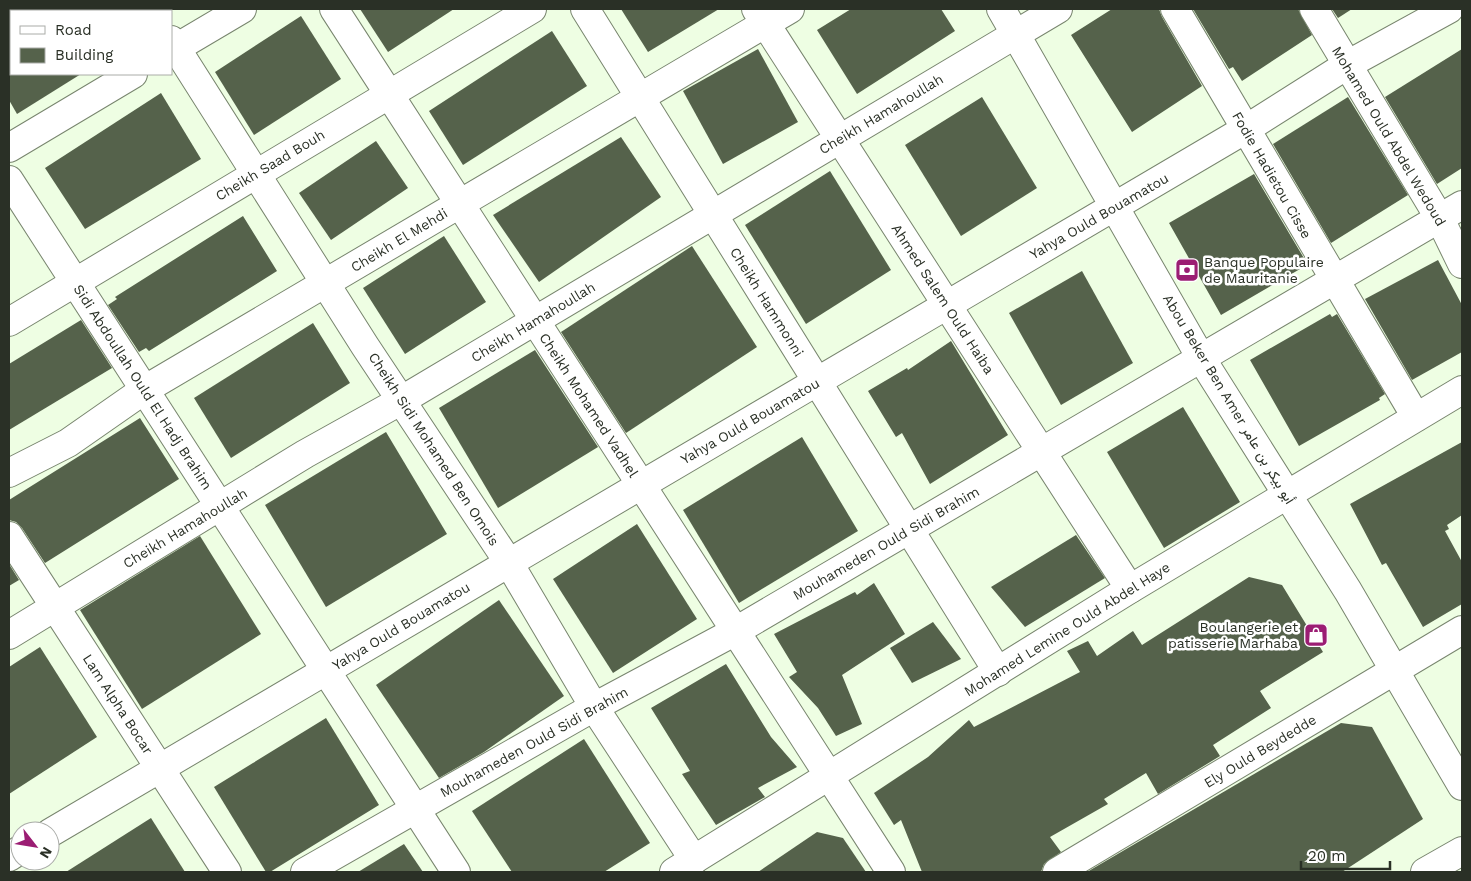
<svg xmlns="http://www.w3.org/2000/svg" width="1471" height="881" font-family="'Work Sans',Vazirmatn,sans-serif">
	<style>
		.building { fill: #55624b }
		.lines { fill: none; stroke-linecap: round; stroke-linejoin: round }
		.minor-casing { stroke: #78856e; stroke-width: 30 }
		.minor { stroke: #fff; stroke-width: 28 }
		.labels { text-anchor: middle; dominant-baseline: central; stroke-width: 5; stroke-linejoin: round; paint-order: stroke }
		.street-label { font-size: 14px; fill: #2a3026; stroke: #fff }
		.poi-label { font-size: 14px; fill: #2a3026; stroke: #fff; text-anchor: start }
	</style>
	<rect width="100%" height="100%" fill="#eefee3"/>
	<g class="building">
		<path d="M360,9H454L388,52Z"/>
		<path d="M621,9H719L648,52Z"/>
		<path d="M851,9H941L955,31L857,94L817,30Z"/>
		<path d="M1112,9H1159L1162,17L1202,86L1132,132L1071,35Z"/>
		<path d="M1193,9H1298L1312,35L1242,81L1233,67L1229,69Z"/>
		<path d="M1332,9H1352L1338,18Z"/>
		<path d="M301,16L341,79L254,135L215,72Z"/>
		<path d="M552,31L587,86L463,165L429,111Z"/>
		<path d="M758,49L798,122L723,164L683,91Z"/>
		<path d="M1462,49V168L1437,184L1385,97Z"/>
		<path d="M9,74H81L17,114L9,100Z"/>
		<path d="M161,93L201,159L85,229L45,168Z"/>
		<path d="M982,97L1037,188L961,236L905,145Z"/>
		<path d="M1348,97L1408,195L1331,243L1273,144Z"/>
		<path d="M621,137L661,197L539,282L493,215Z"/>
		<path d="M376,141L408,188L331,240L299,193Z"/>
		<path d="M830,171L891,270L806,324L745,225Z"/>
		<path d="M1254,174L1305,260L1297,265L1300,269L1221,315L1169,223Z"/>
		<path d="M243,216L277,271L149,351L146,348L139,352L108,305L117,299L115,297Z"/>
		<path d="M444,236L486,302L405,354L363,288Z"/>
		<path d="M692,246L757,347L626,433L561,332Z"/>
		<path d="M1438,260L1462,305V352L1412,380L1365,299Z"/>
		<path d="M1082,271L1133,363L1061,405L1009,313Z"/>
		<path d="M1330,314L1332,317L1337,314L1385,394L1379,398L1380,400L1299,446L1250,360Z"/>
		<path d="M81,320L112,368L9,430V364Z"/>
		<path d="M313,323L350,383L231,458L194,398Z"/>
		<path d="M951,341L1008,435L930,484L902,433L896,437L868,391L907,368L908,370Z"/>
		<path d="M535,350L598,447L498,508L439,408Z"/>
		<path d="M1183,407L1240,502L1164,548L1107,452Z"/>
		<path d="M140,418L179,479L45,563L22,528L16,522L9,520V500Z"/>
		<path d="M386,432L447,534L326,607L265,505Z"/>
		<path d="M802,437L858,531L739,603L683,510Z"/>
		<path d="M1462,442V515L1447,525L1449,529L1445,531L1462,562V604L1423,627L1386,563L1382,565L1350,504Z"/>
		<path d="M637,524L697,619L613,673L553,579Z"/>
		<path d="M1076,535L1105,578L1025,627L991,587Z"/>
		<path d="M200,536L261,634L142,709L80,610Z"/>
		<path d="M9,564L19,580L9,586Z"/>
		<path d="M1249,577L1282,585L1323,652L1260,691L1271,708L1213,745L1220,756L1158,794L1146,773L1104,799L1108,804L1050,837L1061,852L1044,864L1041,872H922L901,820L894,825L874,793L928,757L969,720L974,727L1080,672L1067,651L1088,641L1097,656L1133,631L1142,645Z"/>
		<path d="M874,583L905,634L842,675L862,724L836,736L818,708L789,677L797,672L774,634L855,592L857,595Z"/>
		<path d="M499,600L564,696L484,752L439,778L376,685Z"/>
		<path d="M933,622L961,659L912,683L890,648Z"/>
		<path d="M40,647L97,737L9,794V667Z"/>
		<path d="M726,664L771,737L797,767L758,788L765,797L716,825L682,774L690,771L651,708Z"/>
		<path d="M326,718L379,805L270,872H266L214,787Z"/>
		<path d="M1341,723L1372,727L1423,819L1342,872H1087Z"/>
		<path d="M584,739L650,843L604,872H512L472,811Z"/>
		<path d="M151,818L185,872H66Z"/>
		<path d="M817,832L843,838L866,872H758Z"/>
		<path d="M404,844L423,872H358Z"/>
	</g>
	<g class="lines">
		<g class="minor-casing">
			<g id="minor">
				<path d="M151,9L153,11"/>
				<path d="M334,9L891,872"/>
				<path d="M585,9L998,672"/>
				<path d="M756,9L1130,589"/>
				<path d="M1001,9L1201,358L1348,591L1462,786"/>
				<path d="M1175,9L1416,417"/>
				<path d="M1314,9L1440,219L1462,264"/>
				<path d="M171,40L365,346L509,563L594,707L694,860"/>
				<path d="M171,51L242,9"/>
				<path d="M9,148L133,74"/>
				<path d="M9,180L456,872"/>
				<path d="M9,322L532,9"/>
				<path d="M9,473L68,443L144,390L790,9"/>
				<path d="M9,536L227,872"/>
				<path d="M9,635L305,454L402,400L1058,9"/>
				<path d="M50,833L1246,129L1347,65L1449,9"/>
				<path d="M9,857L20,850"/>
				<path d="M305,872L594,707L734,632L1462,205"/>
				<path d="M674,872L1130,589L1462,390"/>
				<path d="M1057,872L1462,630"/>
				<path d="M1425,872L1462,851"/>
			</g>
		</g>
		<use href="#minor" class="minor"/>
	</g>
	<defs>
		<g id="bank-square" transform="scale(1.25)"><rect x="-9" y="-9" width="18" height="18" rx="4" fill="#9b1d73" stroke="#fff"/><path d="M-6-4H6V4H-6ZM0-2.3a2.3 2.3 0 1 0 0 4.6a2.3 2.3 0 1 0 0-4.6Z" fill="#fff"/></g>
		<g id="shop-square" transform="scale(1.25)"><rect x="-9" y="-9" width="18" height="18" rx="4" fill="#9b1d73" stroke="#fff"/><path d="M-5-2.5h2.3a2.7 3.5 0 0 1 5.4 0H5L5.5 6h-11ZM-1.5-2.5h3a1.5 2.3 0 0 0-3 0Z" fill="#fff"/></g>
	</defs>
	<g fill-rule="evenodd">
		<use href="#bank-square" x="1187" y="270"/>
		<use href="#shop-square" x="1316" y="635"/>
	</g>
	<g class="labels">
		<g class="street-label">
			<text transform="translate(881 114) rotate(-31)">Cheikh Hamahoullah</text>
			<text transform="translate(1389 136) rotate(59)">Mohamed Ould Abdel Wedoud</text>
			<text transform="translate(270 165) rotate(-31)">Cheikh Saad Bouh</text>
			<text transform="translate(1272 175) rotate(60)">Fodie Hadietou Cisse</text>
			<text transform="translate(1099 216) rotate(-30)">Yahya Ould Bouamatou</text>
			<text transform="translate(399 240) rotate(-31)">Cheikh El Mehdi</text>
			<text transform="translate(943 299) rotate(57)">Ahmed Salem Ould Haiba</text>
			<text transform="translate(767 302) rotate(58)">Cheikh Hammonni</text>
			<text transform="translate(533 322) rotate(-31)">Cheikh Hamahoullah</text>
			<text transform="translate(143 387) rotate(57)">Sidi Abdoullah Ould El Hadj Brahim</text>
			<text transform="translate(1229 399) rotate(59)">Abou Beker Ben Amer أبو بيكر بن عامر</text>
			<text transform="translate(589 405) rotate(57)">Cheikh Mohamed Vadhel</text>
			<text transform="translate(750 421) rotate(-30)">Yahya Ould Bouamatou</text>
			<text transform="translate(434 449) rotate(57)">Cheikh Sidi Mohamed Ben Omois</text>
			<text transform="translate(185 528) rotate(-31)">Cheikh Hamahoullah</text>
			<text transform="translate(886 543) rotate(-30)">Mouhameden Ould Sidi Brahim</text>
			<text transform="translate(401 626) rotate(-31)">Yahya Ould Bouamatou</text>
			<text transform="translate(1067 629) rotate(-32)">Mohamed Lemine Ould Abdel Haye</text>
			<text transform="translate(118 704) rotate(57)">Lam Alpha Bocar</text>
			<text transform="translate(534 742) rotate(-29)">Mouhameden Ould Sidi Brahim</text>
			<text transform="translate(1260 751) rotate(-31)">Ely Ould Beydedde</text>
		</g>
		<g class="poi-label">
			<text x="1204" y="262">Banque Populaire<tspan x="1204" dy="16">de Mauritanie</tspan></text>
			<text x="1298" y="627" text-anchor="end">Boulangerie et<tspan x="1298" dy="16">patisserie Marhaba</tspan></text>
		</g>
	</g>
	<rect width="1471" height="881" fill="none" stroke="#2a3026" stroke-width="20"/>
	<rect x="10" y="10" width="162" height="65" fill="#ffffff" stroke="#aaaca8"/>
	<rect x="20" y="26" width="25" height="8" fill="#ffffff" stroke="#aaaca8"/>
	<text x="55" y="35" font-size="15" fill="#2a3026">Road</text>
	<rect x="20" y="48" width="25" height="15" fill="#55624b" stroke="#aaaca8"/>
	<text x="55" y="60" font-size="15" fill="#2a3026">Building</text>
	<g transform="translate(35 846) rotate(121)"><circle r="24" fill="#ffffff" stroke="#aaaca8"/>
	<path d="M0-4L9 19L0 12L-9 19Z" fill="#9b1d73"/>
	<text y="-8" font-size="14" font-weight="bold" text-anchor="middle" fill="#2a3026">N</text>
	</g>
	<path d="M1301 861v8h89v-8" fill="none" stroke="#2a3026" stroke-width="2.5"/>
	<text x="1308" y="861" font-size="15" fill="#2a3026" stroke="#ffffff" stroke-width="4" paint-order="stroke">20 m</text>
</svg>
